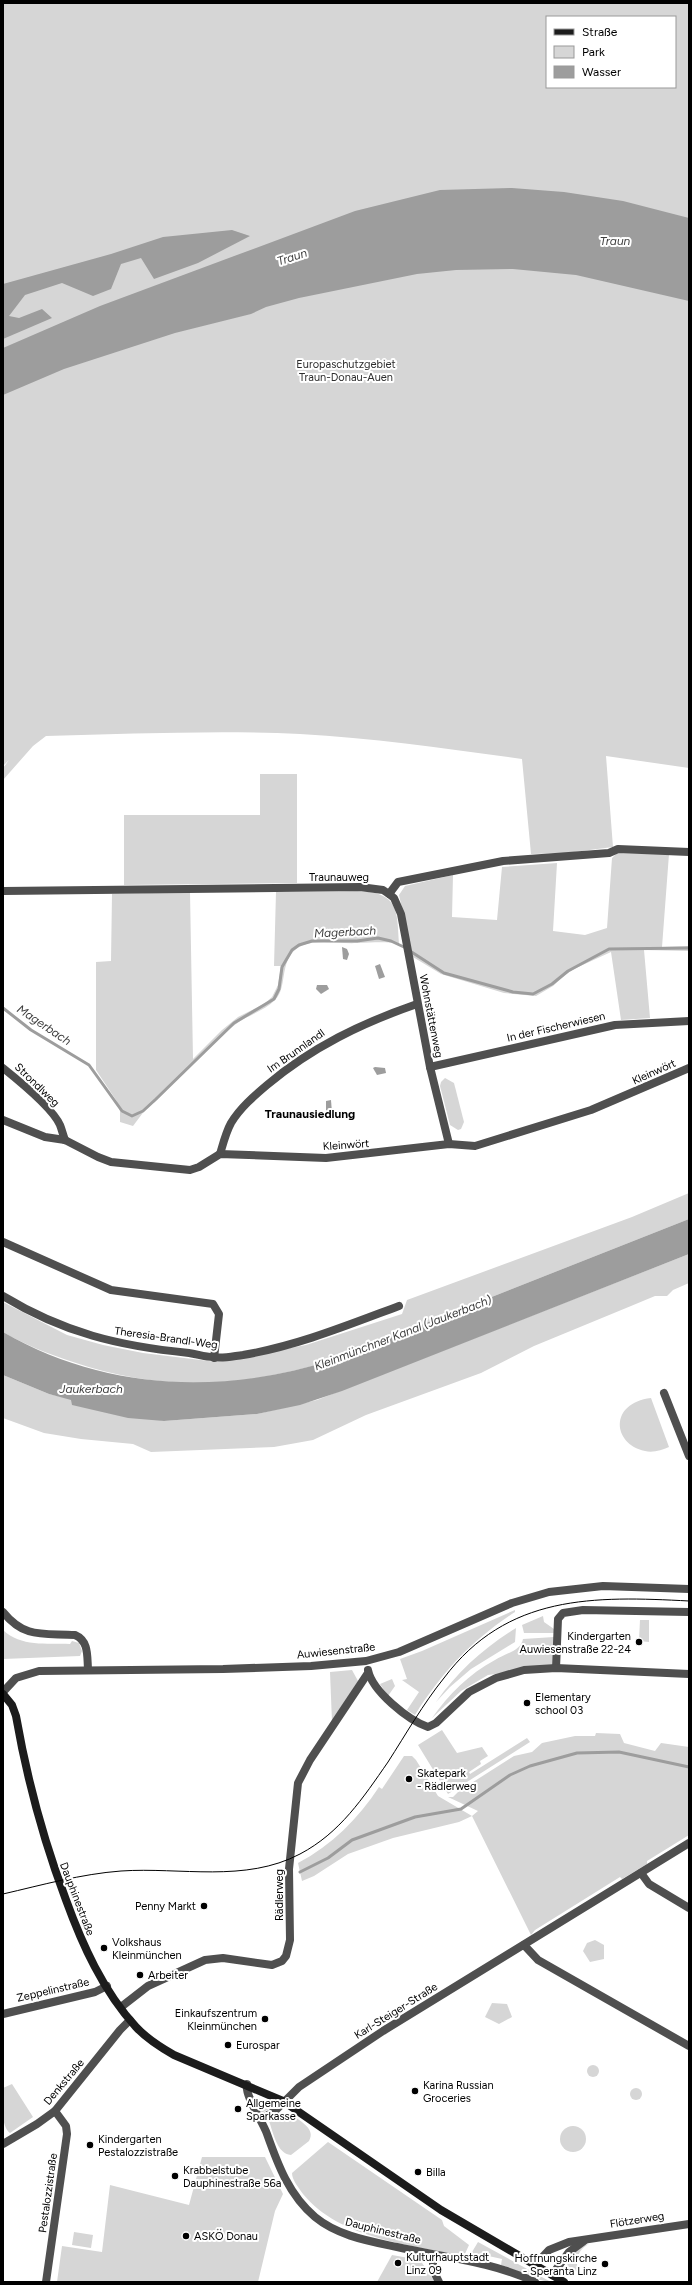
<svg xmlns="http://www.w3.org/2000/svg" width="692" height="2285" font-family="Figtree,sans-serif">
	<style>
		.green { fill: #d6d6d6; fill-rule: evenodd }
		.water { fill: #9d9d9d }
		.lines { fill: none; stroke-linecap: round; stroke-linejoin: round }
		.stream { stroke: #9d9d9d; stroke-width: 3 }
		.minor { stroke: #4f4f4f; stroke-width: 8 }
		.secondary { stroke: #1c1c1c; stroke-width: 8 }
		.tram { stroke: #000; stroke-width: 1 }
		.poi-dot { fill: #000; stroke: #fff; stroke-width: 1.5 }
		.labels { text-anchor: middle; dominant-baseline: central; stroke-width: 4; stroke-linejoin: round; paint-order: stroke }
		.park-label { font-size: 11px; fill: #2d2d2d; stroke: #fff }
		.street-label { font-size: 11px; fill: #000; stroke: #fff }
		.poi-label { font-size: 11px; fill: #000; stroke: #fff; text-anchor: start }
		.water-label { font-size: 12px; font-style: italic; fill: #3e3e3e; stroke: #fff }
		.neighbourhood-label { font-size: 12px; font-weight: bold; fill: #000; stroke: #fff }
	</style>
	<rect width="100%" height="100%" fill="#fff"/>
	<g class="green">
		<path d="M3,3H689V768L606,756L613,847L566,853L531,854L522,759C448,749 375,738 300,734C216,730 131,734 46,736L33,746L3,780V768L9,760L3,766ZM547,17H675V87H547Z"/>
		<path d="M260,774H297V883L124,885V815H260Z"/>
		<path d="M617,853L669,854L662,947L689,946V951L644,950L650,1018L621,1020L611,952L576,968L566,974L553,986L536,996L504,993L441,974L413,957L399,895L405,886L453,875L452,917L497,920L502,867L557,863L553,931L585,935L607,928L612,858Z"/>
		<path d="M357,891C399,892 397,910 399,944C384,941 372,943 357,943C339,944 320,939 303,945C277,956 289,987 275,1000C264,1011 248,1015 236,1024C206,1046 181,1076 155,1102L148,1106L133,1126L120,1122V1111L116,1100L96,1070V962L111,961L112,894L190,892L193,1059L222,1030L238,1017L264,1004L272,997L278,985L281,966H274L276,892Z"/>
		<path d="M445,1078L454,1083L464,1122L461,1129L458,1130L450,1125L440,1086L441,1082Z"/>
		<path d="M689,1193V1219L332,1360C244,1388 161,1392 73,1362C49,1354 25,1345 3,1332V1302L67,1335L103,1345L143,1353L217,1362L306,1345L402,1314L407,1300L632,1217Z"/>
		<path d="M689,1254V1283L673,1290L667,1296H655L631,1306L534,1346L481,1373L366,1415L313,1440L274,1447L151,1452L133,1444L81,1439L44,1433L3,1418V1375L49,1394L164,1421L257,1414L317,1400Z"/>
		<path d="M651,1398L669,1447C662,1450 653,1453 645,1451C612,1444 609,1403 651,1398Z"/>
		<path d="M515,1610V1612C471,1641 443,1671 415,1715L407,1710L419,1692L402,1680L407,1679L400,1659L422,1651Z"/>
		<path d="M543,1616L544,1622L554,1629V1633H524L522,1625Z"/>
		<path d="M640,1620H649V1642L639,1641Z"/>
		<path d="M516,1628L515,1642L471,1669L450,1687L436,1702C458,1671 484,1648 516,1628Z"/>
		<path d="M3,1630C21,1647 46,1643 70,1644L72,1641L79,1643L82,1651L80,1656L3,1659Z"/>
		<path d="M554,1637L552,1666L488,1675L461,1691L432,1718C449,1694 469,1674 495,1660C504,1654 521,1651 523,1639Z"/>
		<path d="M352,1670L358,1681L332,1722L330,1672Z"/>
		<path d="M392,1679L395,1686L388,1696L380,1684Z"/>
		<path d="M442,1730L457,1753L482,1747L488,1756L480,1761L481,1764L469,1772L470,1774L527,1738L530,1742L448,1794L418,1745Z"/>
		<path d="M596,1733L620,1734L624,1743L655,1751L661,1743L689,1747V1835L647,1861V1864L622,1879L620,1877L535,1930L531,1935L472,1816L459,1822L393,1838L348,1854L314,1876L302,1881L298,1863C332,1845 358,1819 379,1787L382,1789L404,1756H412L416,1760L438,1796L472,1816L478,1811L448,1797H453L459,1791L514,1756L532,1752L542,1743L575,1736H595Z"/>
		<path d="M595,1940L604,1945V1959L590,1962L583,1951L587,1943Z"/>
		<path d="M492,2003L507,2004L512,2017L499,2024L485,2017Z"/>
		<circle cx="593" cy="2071" r="6"/>
		<path d="M12,2084L33,2117L10,2133C0,2126 3,2100 3,2088Z"/>
		<circle cx="636" cy="2094" r="6"/>
		<path d="M252,2096L272,2104V2107L262,2113Z"/>
		<path d="M283,2113L285,2115L288,2113C297,2119 317,2128 309,2141L291,2155C277,2154 273,2132 269,2121Z"/>
		<circle cx="573" cy="2139" r="13"/>
		<path d="M328,2142L442,2220L444,2226L469,2245L464,2256C411,2245 340,2239 303,2194C299,2188 292,2180 292,2173Z"/>
		<path d="M202,2157H265L283,2194L275,2211L258,2282H57L62,2246L102,2252L110,2185L189,2205Z"/>
		<path d="M74,2232L93,2235L91,2248L72,2245Z"/>
		<path d="M478,2242L551,2282C541,2282 513,2269 501,2265L502,2259L475,2253L473,2259L469,2257Z"/>
		<path d="M589,2244C577,2250 576,2260 578,2272L567,2266C570,2255 578,2247 589,2244Z"/>
		<path d="M392,2255L420,2260L435,2282H377Z"/>
	</g>
	<g class="water">
		<path d="M512,188L564,192L623,201L689,218V301L576,275L513,269L456,270L417,274L299,298L266,307L251,314L175,333L64,369L3,395V348L100,306L355,211L440,190Z"/>
		<path d="M232,230L250,236L198,263L154,279L141,258L121,264L111,289L93,296L62,283L25,295L9,316L19,318L42,309L52,318L3,339V284L111,254L163,237Z"/>
		<path d="M342,947L347,949L349,954L347,960L343,959Z"/>
		<path d="M380,964L385,977L379,979L375,966Z"/>
		<path d="M317,985H327L329,989L321,994L316,989Z"/>
		<path d="M375,1067L385,1068L386,1073L377,1075L373,1068Z"/>
		<path d="M331,1100L332,1113H326V1101Z"/>
		<path d="M689,1219V1254L342,1391L300,1405L257,1414L164,1421L128,1418L72,1405L71,1400L49,1394L3,1375V1332C105,1391 222,1395 332,1360Z"/>
	</g>
	<g class="lines">
		<g class="stream">
			<path d="M410,951L444,973L513,992L533,994L552,984L568,971L609,949L689,948"/>
			<path d="M3,1008L31,1030L89,1065L122,1111L132,1116L143,1111L156,1099L234,1023L274,999L279,989L282,967L292,950L299,945L312,941H357L378,938L391,941L406,948"/>
			<path d="M300,1872L328,1858L352,1840L415,1817L461,1809L510,1775L530,1766L577,1753L619,1752L689,1767"/>
		</g>
		<g class="minor">
			<path d="M3,891L360,887L383,890L389,894L398,882L503,861L609,853L618,849L689,852"/>
			<path d="M389,894L394,898L401,914L430,1067L449,1144"/>
			<path d="M430,1067L615,1025L689,1021"/>
			<path d="M3,1068C18,1080 53,1109 60,1125C62,1130 63,1135 65,1140"/>
			<path d="M3,1120L45,1137L65,1140L98,1157L111,1162L190,1170L199,1167L220,1154L326,1158L449,1144L475,1146L591,1110L689,1068"/>
			<path d="M220,1154C223,1144 226,1132 231,1123C240,1108 254,1096 267,1085C312,1047 362,1023 417,1004"/>
			<path d="M3,1242L111,1290L213,1304L219,1314L214,1358"/>
			<path d="M3,1296C64,1333 119,1346 189,1353C197,1354 205,1357 213,1357C222,1359 234,1356 243,1355C297,1346 348,1325 399,1306"/>
			<path d="M664,1393L689,1456"/>
			<path d="M3,1612C25,1639 43,1633 75,1635C89,1641 87,1656 88,1669"/>
			<path d="M556,1668L558,1619L563,1613L583,1610L689,1612"/>
			<path d="M368,1670C372,1691 408,1720 428,1727L436,1723L469,1692L496,1678L524,1670L556,1668L689,1674"/>
			<path d="M3,1692L16,1678L39,1671L223,1669L311,1666L366,1661L399,1652L512,1603L549,1592L603,1586L689,1589"/>
			<path d="M641,1873L649,1884L689,1908"/>
			<path d="M524,1945L538,1960L689,2046"/>
			<path d="M121,2007L148,1986L205,1960L223,1958L272,1965L282,1961L286,1956L290,1940L289,1869L298,1783L310,1760L368,1673"/>
			<path d="M3,2014L95,1992L107,1986"/>
			<path d="M247,2084C244,2095 263,2122 267,2134C278,2165 289,2195 315,2217C338,2236 369,2241 397,2247C443,2257 493,2262 535,2282"/>
			<path d="M261,2119L275,2111L299,2087L383,2031L689,1843"/>
			<path d="M3,2144L37,2124L55,2111L120,2030L130,2020"/>
			<path d="M433,2255V2270L439,2282"/>
			<path d="M535,2265L549,2250L569,2242L689,2224"/>
			<path d="M552,2275L569,2252L584,2241"/>
			<path d="M46,2282L67,2134L66,2126L55,2111"/>
		</g>
		<path class="secondary" d="M3,1694L12,1705L16,1716C27,1779 43,1839 66,1900C82,1944 103,1991 136,2027C147,2039 160,2047 174,2055L283,2101L441,2210L564,2282"/>
		<path class="tram" d="M3,1894C42,1885 81,1874 121,1871C181,1867 245,1883 300,1854C340,1833 363,1798 388,1762C406,1734 423,1704 444,1678C507,1594 594,1596 689,1601"/>
	</g>
	<g class="poi-dot">
		<circle cx="639" cy="1642" r="4"/>
		<circle cx="527" cy="1703" r="4"/>
		<circle cx="409" cy="1779" r="4"/>
		<circle cx="204" cy="1906" r="4"/>
		<circle cx="104" cy="1948" r="4"/>
		<circle cx="140" cy="1975" r="4"/>
		<circle cx="265" cy="2019" r="4"/>
		<circle cx="228" cy="2045" r="4"/>
		<circle cx="415" cy="2091" r="4"/>
		<circle cx="238" cy="2109" r="4"/>
		<circle cx="90" cy="2145" r="4"/>
		<circle cx="418" cy="2172" r="4"/>
		<circle cx="175" cy="2176" r="4"/>
		<circle cx="186" cy="2236" r="4"/>
		<circle cx="398" cy="2263" r="4"/>
		<circle cx="605" cy="2264" r="4"/>
	</g>
	<g class="labels">
		<g class="park-label">
			<text x="346" y="364">Europaschutzgebiet<tspan x="346" dy="13">Traun-Donau-Auen</tspan></text>
		</g>
		<g class="street-label">
			<text x="339" y="877">Traunauweg</text>
			<text transform="translate(431 1016) rotate(79)">Wohnstättenweg</text>
			<text transform="translate(556 1027) rotate(-13)">In der Fischerwiesen</text>
			<text transform="translate(296 1051) rotate(-35)">Im Brunnlandl</text>
			<text transform="translate(654 1072) rotate(-24)">Kleinwört</text>
			<text transform="translate(37 1085) rotate(44)">Strondlweg</text>
			<text transform="translate(346 1145) rotate(-4)">Kleinwört</text>
			<text transform="translate(166 1338) rotate(8)">Theresia-Brandl-Weg</text>
			<text transform="translate(336 1651) rotate(-6)">Auwiesenstraße</text>
			<text transform="translate(279 1895) rotate(-90)">Rädlerweg</text>
			<text transform="translate(77 1899) rotate(69)">Dauphinestraße</text>
			<text transform="translate(53 1990) rotate(-13)">Zeppelinstraße</text>
			<text transform="translate(396 2011) rotate(-32)">Karl-Steiger-Straße</text>
			<text transform="translate(64 2082) rotate(-50)">Denkstraße</text>
			<text transform="translate(48 2193) rotate(-82)">Pestalozzistraße</text>
			<text transform="translate(637 2220) rotate(-9)">Flötzerweg</text>
			<text transform="translate(383 2231) rotate(14)">Dauphinestraße</text>
		</g>
		<g class="poi-label">
			<text x="631" y="1636" text-anchor="end">Kindergarten<tspan x="631" dy="13">Auwiesenstraße 22-24</tspan></text>
			<text x="535" y="1697">Elementary<tspan x="535" dy="13">school 03</tspan></text>
			<text x="417" y="1773">Skatepark<tspan x="417" dy="13">- Rädlerweg</tspan></text>
			<text x="196" y="1906" text-anchor="end">Penny Markt</text>
			<text x="112" y="1942">Volkshaus<tspan x="112" dy="13">Kleinmünchen</tspan></text>
			<text x="148" y="1975">Arbeiter</text>
			<text x="257" y="2013" text-anchor="end">Einkaufszentrum<tspan x="257" dy="13">Kleinmünchen</tspan></text>
			<text x="236" y="2045">Eurospar</text>
			<text x="423" y="2085">Karina Russian<tspan x="423" dy="13">Groceries</tspan></text>
			<text x="246" y="2103">Allgemeine<tspan x="246" dy="13">Sparkasse</tspan></text>
			<text x="98" y="2139">Kindergarten<tspan x="98" dy="13">Pestalozzistraße</tspan></text>
			<text x="183" y="2170">Krabbelstube<tspan x="183" dy="13">Dauphinestraße 56a</tspan></text>
			<text x="426" y="2172">Billa</text>
			<text x="194" y="2236">ASKÖ Donau</text>
			<text x="406" y="2257">Kulturhauptstadt<tspan x="406" dy="13">Linz 09</tspan></text>
			<text x="597" y="2258" text-anchor="end">Hoffnungskirche<tspan x="597" dy="13">- Speranta Linz</tspan></text>
		</g>
		<g class="water-label">
			<text x="615" y="241">Traun</text>
			<text transform="translate(292 257) rotate(-18)">Traun</text>
			<text transform="translate(345 932) rotate(-3)">Magerbach</text>
			<text transform="translate(44 1025) rotate(34)">Magerbach</text>
			<text transform="translate(403 1333) rotate(-21)">Kleinmünchner Kanal (Jaukerbach)</text>
			<text x="91" y="1389">Jaukerbach</text>
		</g>
		<g class="neighbourhood-label">
			<text x="310" y="1114">Traunausiedlung</text>
		</g>
	</g>
	<rect width="692" height="2285" fill="none" stroke="#000000" stroke-width="8"/>
	<rect x="546" y="16" width="130" height="72" fill="#ffffff" stroke="#999999"/>
	<rect x="554" y="29" width="20" height="6" fill="#1c1c1c" stroke="#999999"/>
	<text x="582" y="36" font-size="12" fill="#000000">Straße</text>
	<rect x="554" y="46" width="20" height="12" fill="#d6d6d6" stroke="#999999"/>
	<text x="582" y="56" font-size="12" fill="#000000">Park</text>
	<rect x="554" y="66" width="20" height="12" fill="#9d9d9d" stroke="#999999"/>
	<text x="582" y="76" font-size="12" fill="#000000">Wasser</text>
</svg>
